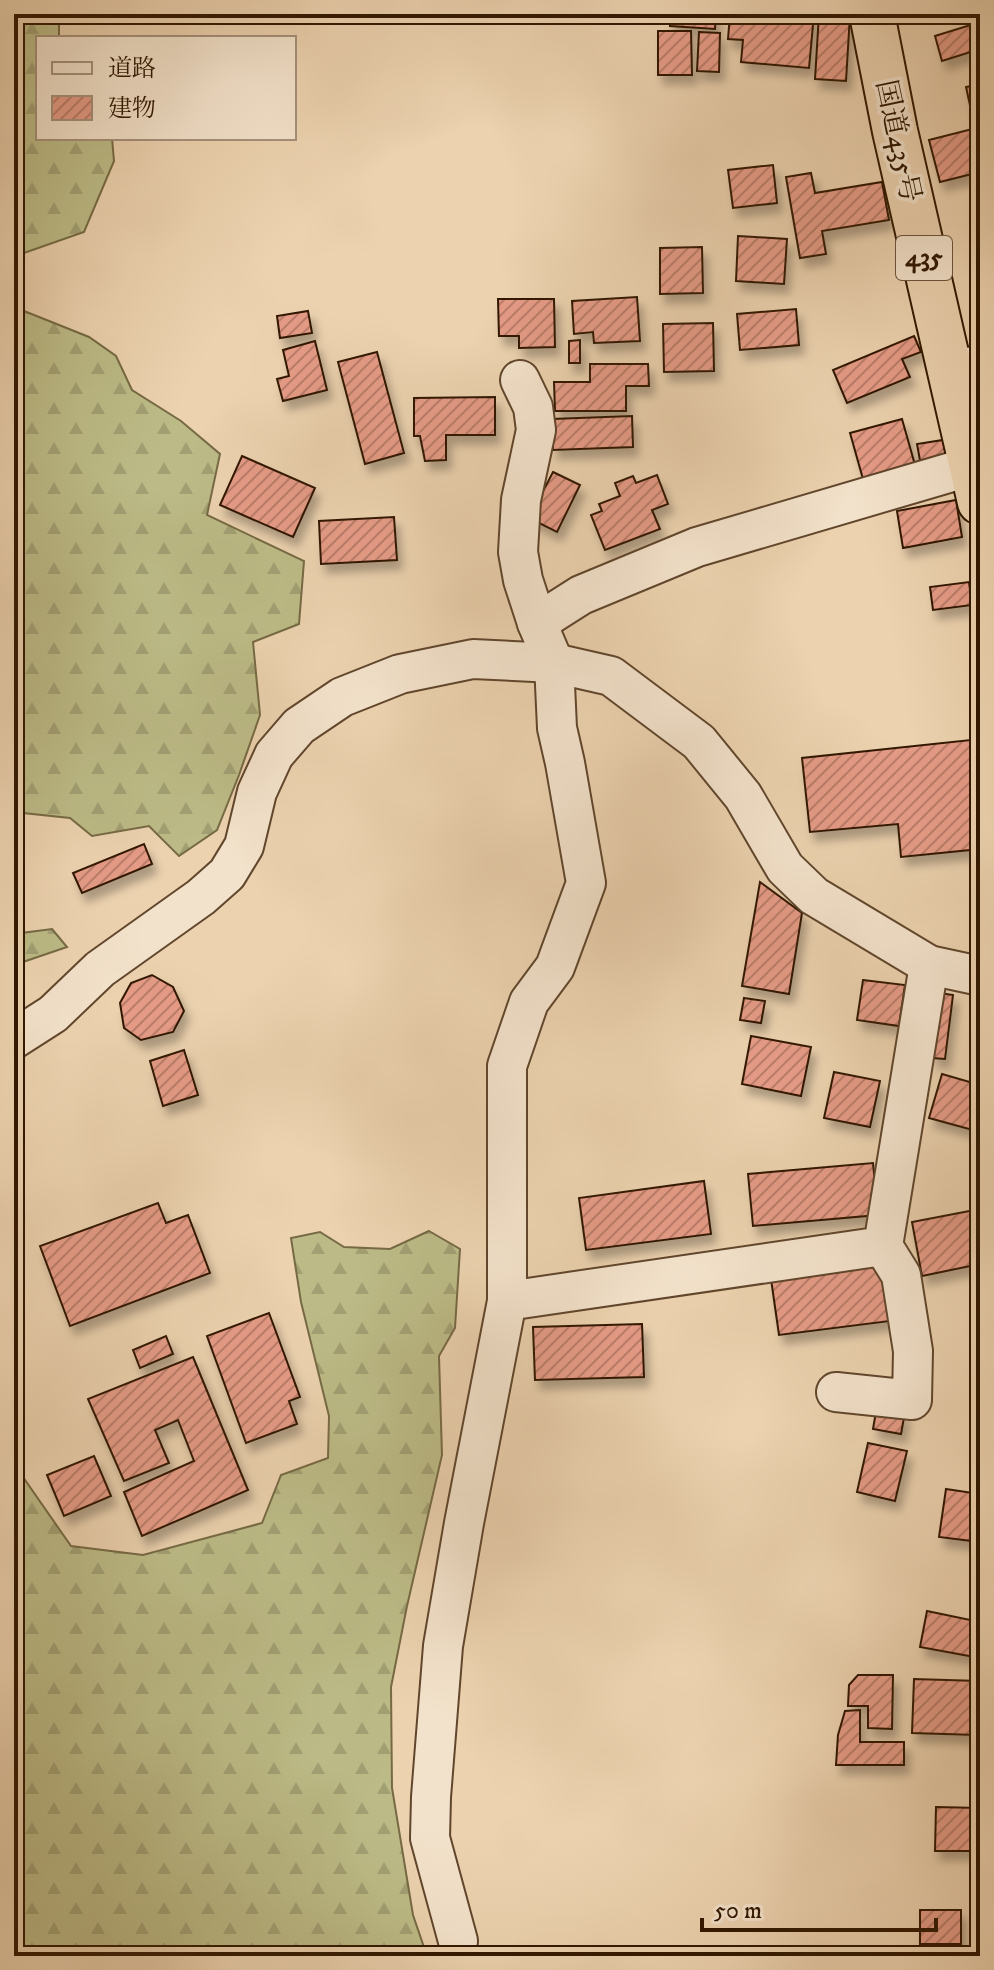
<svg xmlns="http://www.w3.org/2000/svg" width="994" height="1970" font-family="'IM FELL DW Pica','Noto Serif JP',serif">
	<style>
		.forest { fill: url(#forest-firs); stroke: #766a44; stroke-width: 2 }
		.building { fill: url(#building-hatch); stroke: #311800; stroke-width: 2; filter: url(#shadow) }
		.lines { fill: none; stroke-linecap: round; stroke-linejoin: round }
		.minor-casing { stroke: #60462c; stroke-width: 42 }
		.trunk-casing { stroke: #311800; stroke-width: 48 }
		.minor { stroke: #f3e2cb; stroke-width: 38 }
		.trunk { stroke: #ecd2af; stroke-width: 44 }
		.labels { text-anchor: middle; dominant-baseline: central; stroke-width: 7; stroke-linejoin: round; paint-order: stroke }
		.shield { fill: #f3e2cb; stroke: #6b553d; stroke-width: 2 }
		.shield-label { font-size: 26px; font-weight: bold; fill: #311800 }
		.street-label { font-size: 28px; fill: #311800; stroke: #f3e2cb }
	</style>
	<defs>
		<pattern id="forest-firs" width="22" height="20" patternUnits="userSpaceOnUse" patternTransform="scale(2)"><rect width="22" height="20" fill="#bcbb87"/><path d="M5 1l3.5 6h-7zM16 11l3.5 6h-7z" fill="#a2a073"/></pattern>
		<pattern id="building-hatch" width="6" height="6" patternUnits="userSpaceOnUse" patternTransform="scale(2)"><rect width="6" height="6" fill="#e59b86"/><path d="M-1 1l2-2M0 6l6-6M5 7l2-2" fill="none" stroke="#ba7d6b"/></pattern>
		<filter id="shadow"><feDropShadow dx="5" dy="9" stdDeviation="4" flood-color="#0004"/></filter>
	</defs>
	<rect width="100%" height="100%" fill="#ecd2af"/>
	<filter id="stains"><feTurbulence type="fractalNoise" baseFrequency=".0025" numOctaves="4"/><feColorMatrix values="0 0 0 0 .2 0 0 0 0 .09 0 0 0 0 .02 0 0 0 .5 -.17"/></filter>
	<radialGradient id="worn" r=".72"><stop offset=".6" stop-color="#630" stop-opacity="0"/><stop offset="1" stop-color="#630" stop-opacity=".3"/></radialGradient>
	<g class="forest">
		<path d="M14,14H59V38H38V138H112L114,161L84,232L24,253H14Z"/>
		<path d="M14,307L89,337L116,356L132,390L181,421L220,454L207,515L304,561L299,624L253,642L260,715L239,775L217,830L179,856L149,826L92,836L70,818L14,812Z"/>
		<path d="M52,929L67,947L14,965V934Z"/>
		<path d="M429,1231L460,1249L455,1328L439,1356L442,1455L407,1606L391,1687L392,1788L413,1915L427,1956H14V1467H16L71,1546L143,1555L262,1523L281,1475L328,1458L329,1416L301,1302L291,1238L320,1232L344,1247L390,1249Z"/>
	</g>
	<g class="building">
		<path d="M670,14H716L715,29L670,26Z"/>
		<path d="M730,14H814L809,68L741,62L743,40L728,39Z"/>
		<path d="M819,14L850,15L846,81L815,79Z"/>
		<path d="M977,23L980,32V49L942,61L935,36Z"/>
		<path d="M658,31H691L692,75H658Z"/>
		<path d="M699,32L720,33L719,72L697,71Z"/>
		<path d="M980,84V118L973,119L966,87Z"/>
		<path d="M980,127V172L940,182L929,140Z"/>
		<path d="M773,165L777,203L733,208L728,170Z"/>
		<path d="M811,173L815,193L882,182L889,220L822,231L826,254L800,258L786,177Z"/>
		<path d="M738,236L787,239L784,284L736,281Z"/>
		<path d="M702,247L703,293L660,294V248Z"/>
		<path d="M637,297L640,341L594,343L593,332L574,334L572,301Z"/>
		<path d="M498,299H554L555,347L519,348V336H499Z"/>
		<path d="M796,309L799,345L740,350L737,314Z"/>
		<path d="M308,311L312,333L280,338L277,316Z"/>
		<path d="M713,323L714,371L664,372L663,324Z"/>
		<path d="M914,336L921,352L902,359L910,377L847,403L833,370Z"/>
		<path d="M580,340V363H569V341Z"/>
		<path d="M315,341L327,390L283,401L277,379L289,376L283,350Z"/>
		<path d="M377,352L404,453L365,464L338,362Z"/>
		<path d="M590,364H648L649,386H626V411H555L554,382H590Z"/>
		<path d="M495,397V435H446V460L425,461L420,436H414V398Z"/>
		<path d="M632,416L633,447L553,450L552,419Z"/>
		<path d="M902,419L915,465L863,479L850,433Z"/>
		<path d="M943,440L947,462L921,466L917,444Z"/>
		<path d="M242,456L315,488L293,537L220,505Z"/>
		<path d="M553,472L580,485L557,532L529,518Z"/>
		<path d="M657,475L668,504L652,510L660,529L605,550L591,515L602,511L599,504L620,496L615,483L633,476L636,483Z"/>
		<path d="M956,500L962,537L903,548L897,511Z"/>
		<path d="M394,517L397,560L321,564L319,521Z"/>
		<path d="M969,582L972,605L933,610L930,587Z"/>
		<path d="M980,739V849L901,857L898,824L810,832L802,758Z"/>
		<path d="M144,844L152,864L82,893L73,873Z"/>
		<path d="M760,882L802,913L789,994L742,986Z"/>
		<path d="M152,975L173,987L184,1011L173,1032L141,1040L124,1028L120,1003L131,983Z"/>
		<path d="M863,980L905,985L899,1026L857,1020Z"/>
		<path d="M940,993L953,995L945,1059L932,1058Z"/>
		<path d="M744,998L765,1001L761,1023L740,1020Z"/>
		<path d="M751,1036L811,1047L801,1096L742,1084Z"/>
		<path d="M184,1050L198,1095L163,1106L150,1061Z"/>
		<path d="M834,1072L880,1081L870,1127L824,1118Z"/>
		<path d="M942,1074L980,1085V1132L929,1118Z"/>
		<path d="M873,1163L878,1215L753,1226L748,1174Z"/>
		<path d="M704,1181L711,1234L586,1250L579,1198Z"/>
		<path d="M158,1203L166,1223L188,1215L210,1273L70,1326L40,1246Z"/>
		<path d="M980,1209V1264L922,1276L912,1222Z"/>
		<path d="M883,1265L890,1321L779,1335L771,1279Z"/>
		<path d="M269,1313L300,1397L289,1401L297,1424L246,1443L207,1336Z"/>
		<path d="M642,1324L644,1377L535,1380L533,1327Z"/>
		<path d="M166,1336L173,1354L140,1368L133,1350Z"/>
		<path d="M193,1357L248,1490L142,1536L124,1492L194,1461L178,1420L155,1430L169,1463L124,1481L88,1399Z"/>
		<path d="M877,1406L905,1412L901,1434L873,1429Z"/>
		<path d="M868,1443L907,1451L895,1501L857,1492Z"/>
		<path d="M94,1456L111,1496L64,1516L47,1475Z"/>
		<path d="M946,1489L980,1494V1542L939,1537Z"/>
		<path d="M927,1611L980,1622V1658L920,1647Z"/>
		<path d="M858,1675H893L892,1729L868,1728V1706H848L849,1685Z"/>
		<path d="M914,1679L979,1681L977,1735L912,1733Z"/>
		<path d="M860,1710V1742H904V1765H836L838,1735L845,1711Z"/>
		<path d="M936,1807L980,1808V1851H935Z"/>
		<rect x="920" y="1910" width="41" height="34"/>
		<path d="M966,1951V1956H924V1955Z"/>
	</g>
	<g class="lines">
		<g class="minor-casing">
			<g id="minor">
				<path d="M949,368L980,366"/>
				<path d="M537,623L581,595L697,547L972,466"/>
				<path d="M14,1039L53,1014L100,969L201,897L227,874L244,846L257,792L274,755L299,726L342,697L400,674L473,659L554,663L611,676L699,742L743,796L785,868L814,896L929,965L980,976"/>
				<path d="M507,1301L883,1246L929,965"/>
				<path d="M836,1392L912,1400L913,1351L901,1275L883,1246"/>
				<path d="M458,1941L430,1838L431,1797L443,1646L464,1523L507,1301V1066L529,1002L555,967L586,883L565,763L557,728L554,663L537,623L523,580L518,552L521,500L536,430L533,407L520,380"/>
			</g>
		</g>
		<g class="trunk-casing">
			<path id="trunk" d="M872,14L895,131L980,502"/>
		</g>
		<use href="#minor" class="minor"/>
		<use href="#trunk" class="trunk"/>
	</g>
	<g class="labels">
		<rect class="shield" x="896" y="236" width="56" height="44" rx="6"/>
		<g class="shield-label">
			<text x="924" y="258">435</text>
		</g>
		<g class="street-label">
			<text transform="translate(898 141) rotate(78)">国道435号</text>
		</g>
	</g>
	<rect width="994" height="1970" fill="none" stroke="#ecd2af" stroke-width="48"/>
	<rect x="16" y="16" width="962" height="1938" fill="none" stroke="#311800" stroke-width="4"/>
	<rect x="24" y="24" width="946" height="1922" fill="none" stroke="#311800" stroke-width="2"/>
	<rect x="36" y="36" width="260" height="104" fill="#f3e2cb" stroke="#a5917a" stroke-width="2"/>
	<rect x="52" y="62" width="40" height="12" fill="#f3e2cb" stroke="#a5917a" stroke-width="2"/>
	<text x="108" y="76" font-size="24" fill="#311800">道路</text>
	<rect x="52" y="96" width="40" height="24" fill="url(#building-hatch)" stroke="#a5917a" stroke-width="2"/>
	<text x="108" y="116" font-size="24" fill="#311800">建物</text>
	<path d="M702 1918v12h234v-12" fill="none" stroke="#311800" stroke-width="4"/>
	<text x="714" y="1918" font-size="24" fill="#311800" stroke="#f3e2cb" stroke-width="6" paint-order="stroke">50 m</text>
	<rect width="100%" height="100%" filter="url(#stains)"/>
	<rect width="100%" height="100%" fill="url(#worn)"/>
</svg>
